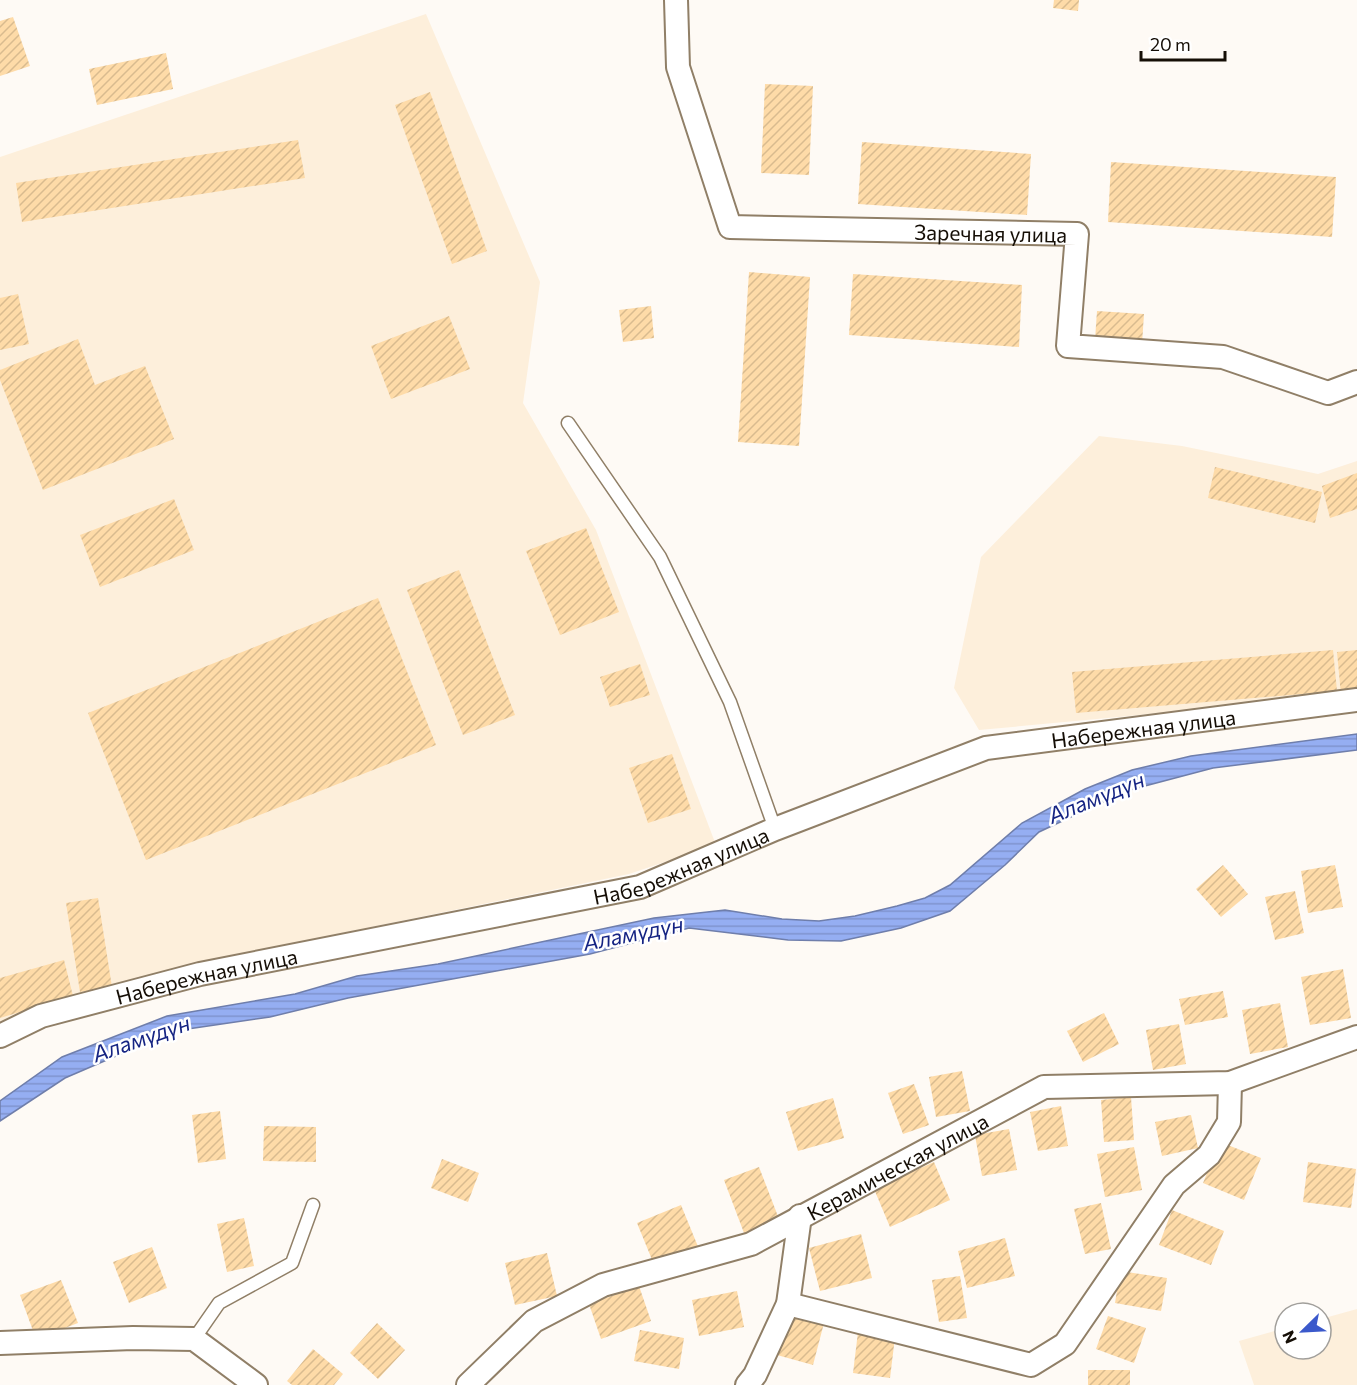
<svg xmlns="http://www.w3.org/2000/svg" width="1357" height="1385" font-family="Commissioner,sans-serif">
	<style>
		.built { fill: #fdefdb }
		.water { fill: url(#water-rules); stroke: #6f7eab; stroke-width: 1.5 }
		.building { fill: url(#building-hatch) }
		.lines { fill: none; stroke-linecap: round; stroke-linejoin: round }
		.service-casing { stroke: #907f67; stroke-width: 15 }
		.minor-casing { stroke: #907f67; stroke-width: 26 }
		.service { stroke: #fff; stroke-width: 12 }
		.minor { stroke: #fff; stroke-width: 22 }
		.labels { text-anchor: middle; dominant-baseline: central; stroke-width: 5; stroke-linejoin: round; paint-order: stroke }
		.street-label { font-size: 21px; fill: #150e06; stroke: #fff }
		.water-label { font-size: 22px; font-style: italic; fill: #152483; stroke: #fff }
	</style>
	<defs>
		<pattern id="water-rules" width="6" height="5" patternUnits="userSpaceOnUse" patternTransform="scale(1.5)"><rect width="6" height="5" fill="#95aef2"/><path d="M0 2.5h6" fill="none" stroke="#8094ce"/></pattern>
		<pattern id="building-hatch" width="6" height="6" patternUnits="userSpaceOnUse" patternTransform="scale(1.5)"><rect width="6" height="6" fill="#fedba8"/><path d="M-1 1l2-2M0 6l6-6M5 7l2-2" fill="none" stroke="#d9bb8f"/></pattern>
	</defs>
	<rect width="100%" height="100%" fill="#fefaf5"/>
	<g class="built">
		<path d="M426,14L540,282L523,403L596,530L716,845L629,874L279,946L122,985L0,1028V157Z"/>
		<path d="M1099,436L1182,446L1318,474L1357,461V695L979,730L954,688L981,557Z"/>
		<path d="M1357,1309V1385H1254L1239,1341L1285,1328V1349H1321V1319Z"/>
	</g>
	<path class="water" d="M1357,734V750L1213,768L1126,791L1039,832L1005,865L950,911L901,928L841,941L788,940L689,928L590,954L348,998L270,1017L174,1031L65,1078L0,1121V1101L62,1057L167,1016L295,994L357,976L438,964L654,918L725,910L782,919L819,921L855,916L897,906L925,898L950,885L1022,823L1085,789L1132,770L1191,756Z"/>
	<g class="building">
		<path d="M1054,0H1079L1078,11L1053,8Z"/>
		<path d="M13,17L30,66L0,76V21Z"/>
		<path d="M166,53L173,89L97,105L89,69Z"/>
		<path d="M765,84L813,86L809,175L761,173Z"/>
		<path d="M430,92L487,251L452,264L395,105Z"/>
		<path d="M298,140L305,178L22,222L16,183Z"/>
		<path d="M862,142L1031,154L1027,215L858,204Z"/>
		<path d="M1111,162L1336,177L1332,237L1108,222Z"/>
		<path d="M749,272L810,277L799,446L738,442Z"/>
		<path d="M853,274L1022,285L1019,347L849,335Z"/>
		<path d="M18,294L29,344L0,350V298Z"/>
		<path d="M651,306L654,338L623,342L619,310Z"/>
		<path d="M1097,311L1144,314L1142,344L1095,340Z"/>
		<path d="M449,316L470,369L391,399L371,346Z"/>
		<path d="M78,339L95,385L145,366L174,439L43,490L0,380V370Z"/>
		<path d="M1215,467L1322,492L1315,523L1208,498Z"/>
		<path d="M1357,473V509L1330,518L1322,486Z"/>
		<path d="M174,499L194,550L100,587L80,535Z"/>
		<path d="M586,528L619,612L560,635L526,551Z"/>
		<path d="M459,570L515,715L463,735L407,590Z"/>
		<path d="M378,598L436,745L146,860L88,713Z"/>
		<path d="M1333,650L1337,691L1076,713L1072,672Z"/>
		<path d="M1357,650V693L1341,695L1337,652Z"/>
		<path d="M640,664L650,695L610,707L600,677Z"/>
		<path d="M672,754L691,809L648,823L629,768Z"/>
		<path d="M1223,865L1248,894L1221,917L1196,889Z"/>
		<path d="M1335,865L1343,907L1308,913L1301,871Z"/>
		<path d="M1295,891L1304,933L1275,940L1265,897Z"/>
		<path d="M98,898L112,987L80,992L66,903Z"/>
		<path d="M64,960L73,996L0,1018V978Z"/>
		<path d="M1343,969L1351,1018L1310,1025L1301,977Z"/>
		<path d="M1223,991L1228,1017L1185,1025L1179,999Z"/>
		<path d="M1280,1003L1288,1047L1250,1054L1242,1010Z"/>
		<path d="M1104,1013L1119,1044L1083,1062L1067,1031Z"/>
		<path d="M1179,1024L1186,1064L1153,1070L1146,1030Z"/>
		<path d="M962,1071L970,1111L936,1117L929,1077Z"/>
		<path d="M914,1084L929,1125L903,1134L888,1093Z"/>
		<path d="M1131,1097L1134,1140L1104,1142L1101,1100Z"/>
		<path d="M833,1098L844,1138L798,1151L786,1112Z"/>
		<path d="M1061,1106L1068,1146L1038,1151L1030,1112Z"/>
		<path d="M220,1111L226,1159L198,1163L192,1115Z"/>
		<path d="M1191,1115L1198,1148L1162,1156L1155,1122Z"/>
		<path d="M264,1126L316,1127V1162L263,1161Z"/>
		<path d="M1009,1129L1017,1170L982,1176L975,1135Z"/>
		<path d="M1220,1142L1261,1158L1244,1200L1203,1183Z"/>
		<path d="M1134,1147L1142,1190L1105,1197L1097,1154Z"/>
		<path d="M442,1159L479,1173L468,1202L431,1188Z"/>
		<path d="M934,1162L950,1200L890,1227L874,1189Z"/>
		<path d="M1308,1162L1356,1169L1351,1208L1303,1202Z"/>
		<path d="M759,1167L779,1219L744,1233L724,1180Z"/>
		<path d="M1101,1203L1111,1249L1085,1254L1074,1209Z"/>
		<path d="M681,1205L699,1249L655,1267L637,1223Z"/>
		<path d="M1172,1210L1224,1231L1211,1265L1159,1245Z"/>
		<path d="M244,1218L254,1266L227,1272L217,1224Z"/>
		<path d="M861,1234L872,1278L820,1291L809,1248Z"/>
		<path d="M1005,1238L1015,1276L967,1288L958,1251Z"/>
		<path d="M152,1247L167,1288L129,1303L113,1262Z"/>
		<path d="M547,1253L557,1296L515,1305L505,1263Z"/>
		<path d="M1120,1271L1167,1278L1161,1311L1115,1303Z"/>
		<path d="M960,1276L967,1318L939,1322L932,1280Z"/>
		<path d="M61,1280L78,1323L36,1339L20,1295Z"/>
		<path d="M639,1286L651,1321L601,1339L589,1304Z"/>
		<path d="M737,1291L744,1327L699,1336L692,1300Z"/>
		<path d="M788,1314L824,1323L813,1365L777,1355Z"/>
		<path d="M1108,1316L1146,1328L1134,1363L1096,1349Z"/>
		<path d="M377,1323L405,1350L378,1379L350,1353Z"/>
		<path d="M640,1330L684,1338L679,1369L634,1361Z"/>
		<path d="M858,1332L895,1337L890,1378L853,1373Z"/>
		<path d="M313,1349L343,1374L334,1385H292L287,1381Z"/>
		<rect x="1088" y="1370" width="42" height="15"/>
	</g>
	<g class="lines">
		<g class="service-casing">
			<g id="service">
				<path d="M568,423L660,557L730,702L775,829"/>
				<path d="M194,1339L219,1303L292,1263L313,1205"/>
			</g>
		</g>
		<g class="minor-casing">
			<g id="minor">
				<path id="s1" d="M676,0L678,67L730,227L1077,234L1068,346L1223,357L1328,393L1357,382"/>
				<path id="s2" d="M0,1036L41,1016L200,974L640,887L775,829L986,748L1357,700"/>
				<path d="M788,1304L1031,1365L1065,1344L1174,1185L1209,1155L1229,1122L1230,1083"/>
				<path d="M0,1343L133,1338L194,1339L256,1385"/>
				<path id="s3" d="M468,1385L534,1321L603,1285L751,1244L1044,1087L1230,1083L1357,1037"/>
				<path d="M747,1385L755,1375L788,1304L800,1216"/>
			</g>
		</g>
		<use href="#service" class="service"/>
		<use href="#minor" class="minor"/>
	</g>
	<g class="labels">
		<g class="street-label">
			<text stroke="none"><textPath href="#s1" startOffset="496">Заречная улица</textPath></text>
			<text stroke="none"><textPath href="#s2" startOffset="1190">Набережная улица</textPath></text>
			<text stroke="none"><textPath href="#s2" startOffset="704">Набережная улица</textPath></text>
			<text stroke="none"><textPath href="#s2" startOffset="216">Набережная улица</textPath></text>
			<text stroke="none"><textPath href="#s3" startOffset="489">Керамическая улица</textPath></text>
		</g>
		<g class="water-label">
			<text transform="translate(1096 797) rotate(-22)">Аламүдүн</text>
			<text transform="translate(633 933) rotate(-11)">Аламүдүн</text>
			<text transform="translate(141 1038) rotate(-19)">Аламүдүн</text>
		</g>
	</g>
	<g transform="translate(1303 1331) rotate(246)"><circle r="28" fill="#ffffff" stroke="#a19f9b" stroke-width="1.5"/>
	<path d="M0-4.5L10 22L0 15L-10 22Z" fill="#3b59cb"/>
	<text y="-9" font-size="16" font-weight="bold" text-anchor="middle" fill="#150e06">N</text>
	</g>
	<path d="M1141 51v9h84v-9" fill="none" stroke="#150e06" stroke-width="3"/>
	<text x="1150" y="51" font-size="18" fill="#150e06" stroke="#ffffff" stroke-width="4.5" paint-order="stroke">20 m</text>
</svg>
